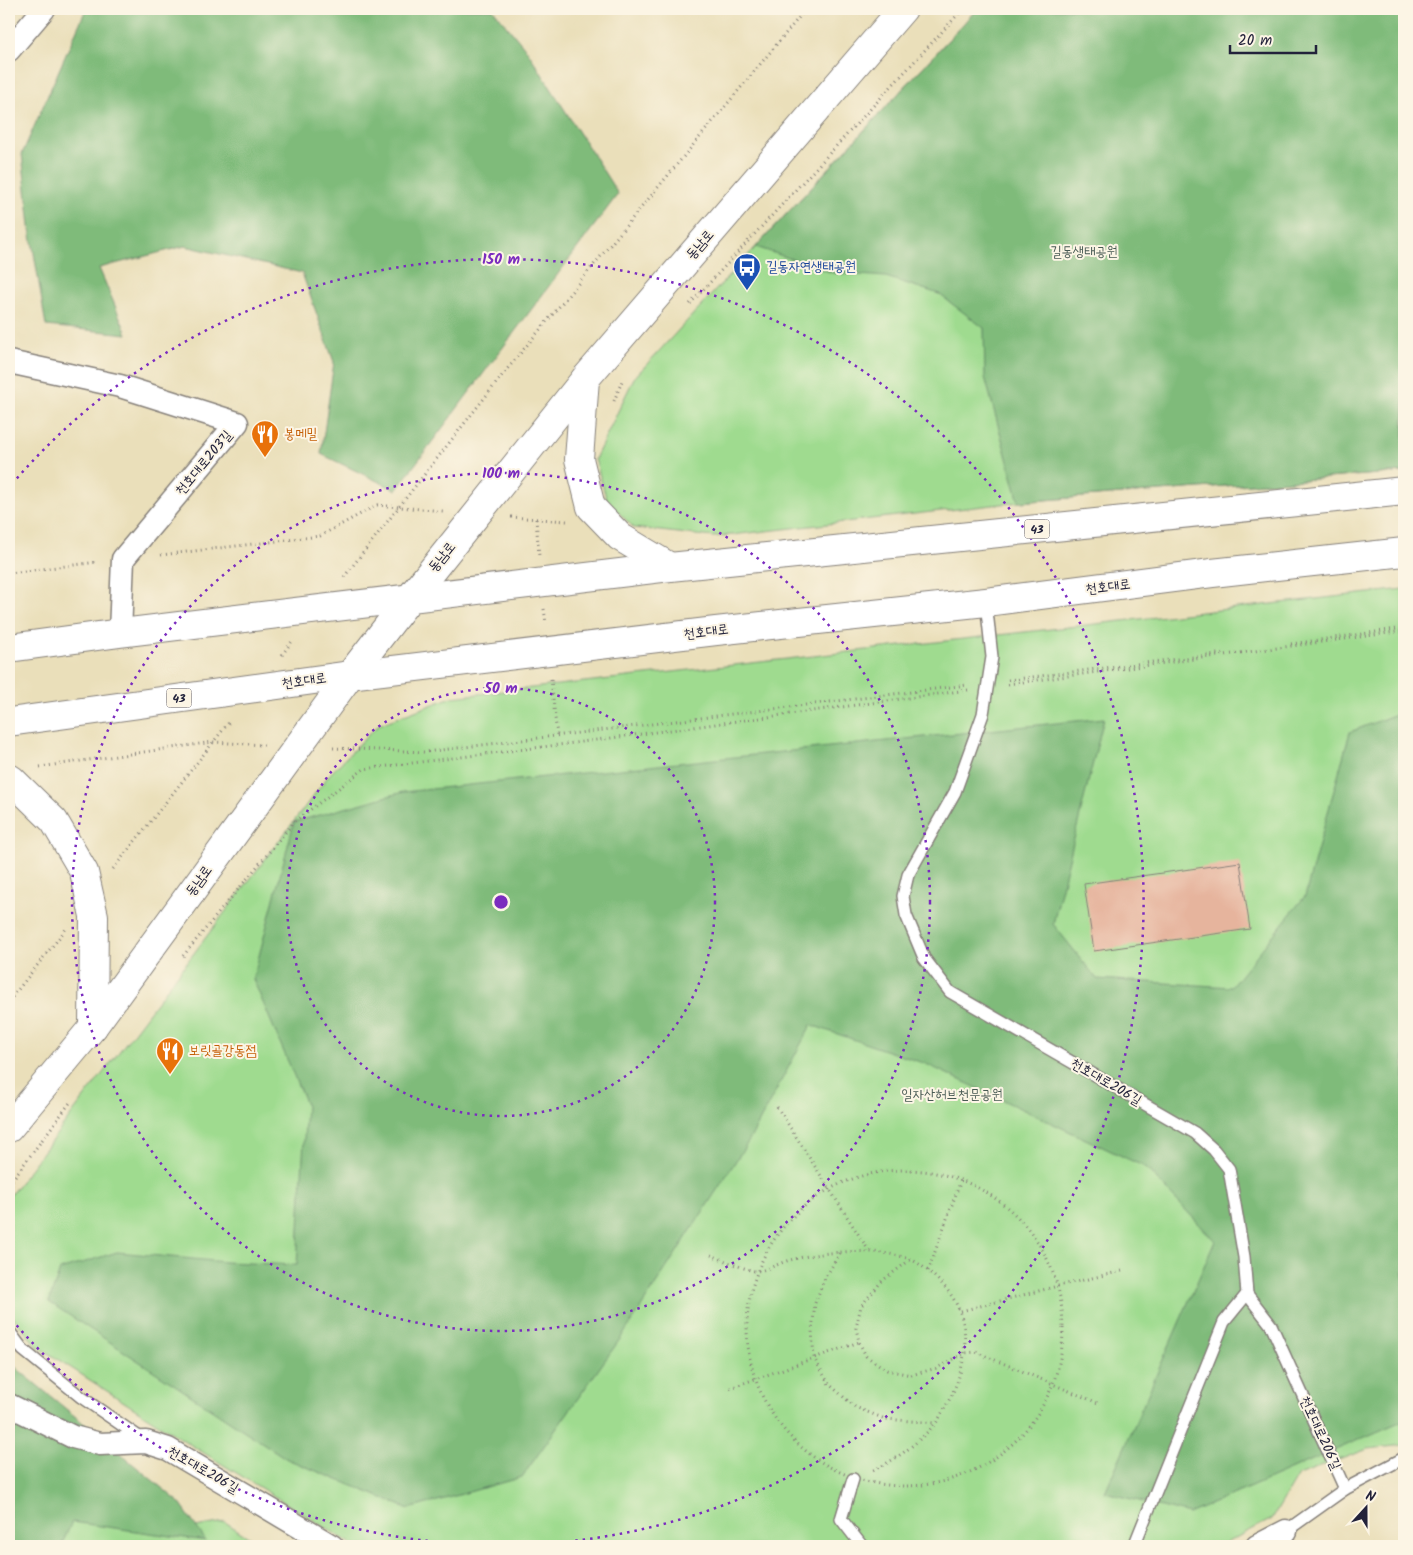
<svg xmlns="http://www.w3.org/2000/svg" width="1413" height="1555" font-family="Kalam,'Poor Story',sans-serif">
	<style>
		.green { fill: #9fdb8f; stroke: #607e65 }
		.forest { fill: #7fbb7a; stroke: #506e5a }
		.building { fill: #e6b49d }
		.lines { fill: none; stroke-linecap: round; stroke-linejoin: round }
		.lane-casing { stroke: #86807a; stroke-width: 14 }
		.street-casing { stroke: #86807a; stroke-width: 25 }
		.secondary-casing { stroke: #86807a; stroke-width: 30 }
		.primary-casing { stroke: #86807a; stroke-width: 30 }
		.path { stroke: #86807a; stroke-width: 3; stroke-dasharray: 1 4; stroke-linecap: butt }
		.lane { stroke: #fff; stroke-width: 11 }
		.street { stroke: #fff; stroke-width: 22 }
		.secondary { stroke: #fff; stroke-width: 28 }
		.primary { stroke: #fff; stroke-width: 28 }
		.ring { fill: none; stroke: #7b2cbf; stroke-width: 2.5; stroke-dasharray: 2.5 5 }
		.labels { text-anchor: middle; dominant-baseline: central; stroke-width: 4; stroke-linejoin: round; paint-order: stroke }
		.shield { fill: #fcf5e5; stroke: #63616e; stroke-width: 1 }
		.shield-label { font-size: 12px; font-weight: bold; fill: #22223b }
		.street-label { font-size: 14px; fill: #22223b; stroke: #fcf5e5 }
		.park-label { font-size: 14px; fill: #485a54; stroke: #fcf5e5 }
		.transit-label { font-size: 14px; fill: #164399; stroke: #fcf5e5; text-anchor: start }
		.food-label { font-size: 14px; fill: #c56008; stroke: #fcf5e5; text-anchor: start }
		.centre { fill: #7b2cbf; stroke: #fcf5e5; stroke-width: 2.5 }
		.ring-label { font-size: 15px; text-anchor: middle; font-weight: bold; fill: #7b2cbf; stroke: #fcf5e5; stroke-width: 4; stroke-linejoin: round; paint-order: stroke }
	</style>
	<rect width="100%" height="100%" fill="#fcf5e5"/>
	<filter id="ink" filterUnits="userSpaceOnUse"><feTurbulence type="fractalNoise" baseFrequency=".02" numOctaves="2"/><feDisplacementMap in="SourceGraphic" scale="10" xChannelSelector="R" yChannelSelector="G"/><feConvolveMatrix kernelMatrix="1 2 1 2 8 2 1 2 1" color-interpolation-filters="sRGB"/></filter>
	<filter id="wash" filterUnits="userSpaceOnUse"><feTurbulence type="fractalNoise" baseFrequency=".0096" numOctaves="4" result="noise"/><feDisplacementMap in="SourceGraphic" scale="20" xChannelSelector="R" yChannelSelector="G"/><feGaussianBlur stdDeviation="1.12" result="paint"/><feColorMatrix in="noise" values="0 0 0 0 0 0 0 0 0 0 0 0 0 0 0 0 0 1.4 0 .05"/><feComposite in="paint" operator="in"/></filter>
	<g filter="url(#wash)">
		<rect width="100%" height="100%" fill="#eadfba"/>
		<g class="green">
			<path d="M977,9H1404V472L1019,502L714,537L634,528L607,501L595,459L634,378Z"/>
			<path d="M1404,589V1445L1368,1449L1298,1475L1272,1519L1220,1546H355L191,1445L37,1346L9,1312V1197L329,775L378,725L452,697Z"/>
			<path d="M63,1489L160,1533L225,1522L262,1546H30Z"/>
		</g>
		<g class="forest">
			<path d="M86,9H493L528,52L618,194L396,490L321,454L334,362L302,273L185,246L99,268L127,334L46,326L31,235L22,154Z"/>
			<path d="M977,9H1404V472L1019,502L985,377L984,328L939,294L886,277L833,273L756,247Z"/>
			<path d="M1404,711V1420L1189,1514L1105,1492L1215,1241L1145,1167L926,1064L811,1025L750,1139L625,1332L522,1477L409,1509L287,1459L49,1302L60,1270L117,1252L225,1262L297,1265L306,1104L253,979L294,822L403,792L1104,718L1053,924L1097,979L1231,987L1305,896L1350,732Z"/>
			<path d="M9,1362L179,1502L206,1541L72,1522L61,1546H9Z"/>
		</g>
		<g id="blocks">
			<path class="building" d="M1240,862L1250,929L1094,951L1084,884Z"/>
		</g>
	</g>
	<g filter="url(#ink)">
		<use href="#blocks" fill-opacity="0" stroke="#86807a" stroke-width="1"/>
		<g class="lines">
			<g class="lane-casing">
				<g id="lane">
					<path d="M986,602L992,657L983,714L955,792L908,875L903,896L906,915L924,958L950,992L1195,1133L1214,1150L1229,1169L1244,1257L1247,1294L1271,1325L1345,1489L1286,1531L1282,1546"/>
					<path d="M9,1331L23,1350L81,1397L142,1439"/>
					<path d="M853,1479L841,1519L862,1546"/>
					<path d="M1345,1489L1404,1458"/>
					<path d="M1134,1546L1224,1322L1247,1294"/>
				</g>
			</g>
			<g class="street-casing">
				<g id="street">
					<path d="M9,50L44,9"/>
					<path d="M9,362L120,386L237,423L123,559L120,633"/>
					<path d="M9,1405L73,1437L100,1444L146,1442L168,1449L332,1546"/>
					<path d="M1257,1546L1286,1531"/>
				</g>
			</g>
			<g class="secondary-casing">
				<path id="secondary" d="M9,1128L93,1027L350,675L409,599L585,379L903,9"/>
			</g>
			<g class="primary-casing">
				<g id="primary">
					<path d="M585,379L579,459L591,507L620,537L670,567"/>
					<path d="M9,648L120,633L670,567L1404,491"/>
					<path d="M9,722L350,675L716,631L986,602L1212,573L1404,552"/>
					<path d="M9,778L12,780L54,821L84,872L94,916L93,1027"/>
				</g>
			</g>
			<g class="path">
				<path d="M690,304L963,9"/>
				<path d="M614,401L622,381"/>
				<path d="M511,517L567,521"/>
				<path d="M536,519L539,556"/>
				<path d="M161,555L320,536L377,505L443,511"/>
				<path d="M9,573L98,562"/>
				<path d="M344,577L504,373L806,9"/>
				<path d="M544,609L546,623"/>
				<path d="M1291,644L1404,628"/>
				<path d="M282,655L293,640"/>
				<path d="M551,679L557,736"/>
				<path d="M1008,680L1225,653"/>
				<path d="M1008,684L1404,631"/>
				<path d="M333,748L425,752L967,685"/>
				<path d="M40,767L213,742L264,745"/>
				<path d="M113,869L230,721"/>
				<path d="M183,956L294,822L364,769L574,743L968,690"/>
				<path d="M9,1001L66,929"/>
				<path d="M777,1107L869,1251"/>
				<circle cx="905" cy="1328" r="158"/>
				<path d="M9,1184L72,1100"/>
				<path d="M840,1253L824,1280L815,1303L812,1331L814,1358L829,1384L855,1407L885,1419L936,1423"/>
				<path d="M711,1255C719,1258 750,1272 757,1271C768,1270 779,1263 790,1260C826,1251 874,1247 910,1259C921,1264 931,1273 940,1282C975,1316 969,1364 947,1404C943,1411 940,1418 935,1424C918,1443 895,1461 871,1471"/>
				<path d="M910,1260L882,1281L861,1306L856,1328L859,1342L866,1356L887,1370L911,1375L937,1368L965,1353L976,1352L1098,1403"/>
				<path d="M928,1271L961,1180"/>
				<path d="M961,1311L1058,1286L1122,1271"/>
				<path d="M730,1388L859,1342"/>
			</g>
			<use href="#lane" class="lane"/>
			<use href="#street" class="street"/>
			<use href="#secondary" class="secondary"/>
			<use href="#primary" class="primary"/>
		</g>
	</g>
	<g class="ring">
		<circle cx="501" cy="902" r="214"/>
		<circle cx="501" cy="902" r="429"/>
		<path d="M12 484A643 643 0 1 1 12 1320"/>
	</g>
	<defs>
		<g id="bus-pin" transform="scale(1.4375)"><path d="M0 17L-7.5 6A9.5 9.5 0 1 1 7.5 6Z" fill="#1a4fb4" stroke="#fcf5e5"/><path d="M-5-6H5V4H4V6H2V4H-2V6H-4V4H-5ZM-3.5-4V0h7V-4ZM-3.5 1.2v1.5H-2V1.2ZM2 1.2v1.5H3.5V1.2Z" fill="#fff"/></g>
		<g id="restaurant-pin" transform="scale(1.4375)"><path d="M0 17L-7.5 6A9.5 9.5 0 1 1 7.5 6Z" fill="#e8710a" stroke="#fcf5e5"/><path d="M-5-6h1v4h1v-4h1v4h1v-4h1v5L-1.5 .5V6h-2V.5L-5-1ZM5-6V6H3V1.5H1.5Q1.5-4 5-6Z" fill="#fff"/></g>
	</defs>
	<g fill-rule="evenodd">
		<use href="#bus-pin" x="747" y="267"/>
		<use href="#restaurant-pin" x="265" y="434"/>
		<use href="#restaurant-pin" x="170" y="1051"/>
	</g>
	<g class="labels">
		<g class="shield">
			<rect x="1024.5" y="519.5" width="25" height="19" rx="4"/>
			<rect x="166.5" y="688.5" width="25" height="19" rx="4"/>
		</g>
		<g class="shield-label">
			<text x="1037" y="529">43</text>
			<text x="179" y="698">43</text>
		</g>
		<g class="street-label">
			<text transform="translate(700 245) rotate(-49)">동남로</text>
			<text transform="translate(204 463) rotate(-50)">천호대로203길</text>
			<text transform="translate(442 557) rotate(-51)">동남로</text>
			<text transform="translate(1108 587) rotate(-7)">천호대로</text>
			<text transform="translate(706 632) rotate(-7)">천호대로</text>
			<text transform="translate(304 681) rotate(-8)">천호대로</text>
			<text transform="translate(199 881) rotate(-54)">동남로</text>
			<text transform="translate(1106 1082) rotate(30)">천호대로206길</text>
			<text transform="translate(1320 1433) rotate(65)">천호대로206길</text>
			<text transform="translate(203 1470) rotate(30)">천호대로206길</text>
		</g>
		<g class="park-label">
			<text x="1084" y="252">길동생태공원</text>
			<text x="952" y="1095">일자산허브천문공원</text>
		</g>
		<g class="transit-label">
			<text x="766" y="267">길동자연생태공원</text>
		</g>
		<g class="food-label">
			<text x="284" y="434">봉메밀</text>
			<text x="189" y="1051">보릿골강동점</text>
		</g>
	</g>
	<circle cx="501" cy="902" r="8" class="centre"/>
	<g class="ring-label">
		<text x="501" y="264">150 m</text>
		<text x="501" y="478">100 m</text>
		<text x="501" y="693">50 m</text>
	</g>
	<rect width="1413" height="1555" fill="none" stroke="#fcf5e5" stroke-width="30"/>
	<g transform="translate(1366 1508) rotate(21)" stroke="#fcf5e5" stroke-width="4" paint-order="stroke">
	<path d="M0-4L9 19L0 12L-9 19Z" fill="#22223b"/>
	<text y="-8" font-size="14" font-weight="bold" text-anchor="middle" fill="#22223b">N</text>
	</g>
	<path d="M1230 45v8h86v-8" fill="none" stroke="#22223b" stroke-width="2.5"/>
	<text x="1238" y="45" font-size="15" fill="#22223b" stroke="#fcf5e5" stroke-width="4" paint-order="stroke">20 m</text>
</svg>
